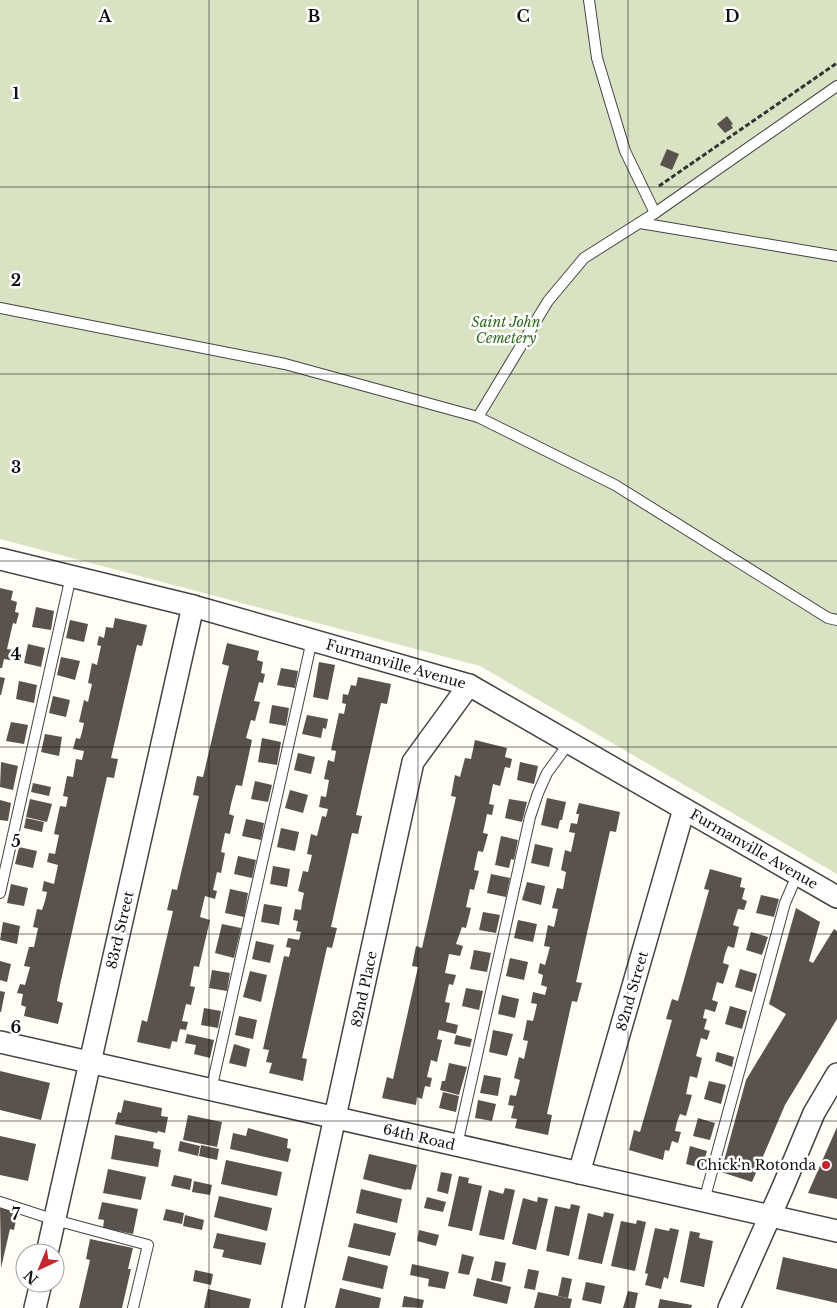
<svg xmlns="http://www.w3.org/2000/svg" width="837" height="1308" font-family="'Libre Baskerville',serif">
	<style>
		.cemetery { fill: #d9e3c4 }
		.building { fill: #5a524d }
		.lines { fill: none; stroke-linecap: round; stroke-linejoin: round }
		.lane-casing { stroke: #444; stroke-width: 12 }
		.street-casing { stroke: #444; stroke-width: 24 }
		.path { stroke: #333; stroke-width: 3; stroke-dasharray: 5 2.5; stroke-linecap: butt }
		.lane { stroke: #fff; stroke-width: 10 }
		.street { stroke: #fff; stroke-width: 21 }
		.grid { fill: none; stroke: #111; stroke-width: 1; stroke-opacity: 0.55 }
		.poi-dot { fill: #c4262e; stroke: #fff; stroke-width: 2 }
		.labels { text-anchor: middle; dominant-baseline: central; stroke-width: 5; stroke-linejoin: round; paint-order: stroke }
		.park-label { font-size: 14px; font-style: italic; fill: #2f6b1f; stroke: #fff }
		.street-label { font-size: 14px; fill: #111; stroke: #fff }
		.poi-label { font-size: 14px; fill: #111; stroke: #fff; text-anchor: end }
		.grid-label { font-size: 16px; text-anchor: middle; font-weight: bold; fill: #111; stroke: #fff; stroke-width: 5; stroke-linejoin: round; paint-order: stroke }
	</style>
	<rect width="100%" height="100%" fill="#fffdf5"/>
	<path class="cemetery" d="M0,0H837V874L480,666L0,539Z"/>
	<g class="building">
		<path d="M727,116L733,124L731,125L733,128L725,133L717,124Z"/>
		<path d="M667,149L679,154L672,170L660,165Z"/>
		<path d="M0,588L13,591L11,600L17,602L15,612L19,613L16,624L13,623L7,649L12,650L10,660L4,659L2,668H0Z"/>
		<path d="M36,607L54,611L51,630L32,627Z"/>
		<path d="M115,618L147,625L142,646L137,645L111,758L118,759L114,778L107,777L60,985L57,1001L63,1003L58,1024L24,1016L26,1007L21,1005L23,994L17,993L20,984L25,985L30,967L24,966L29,947H34L38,928L33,927L37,909L42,910L45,901L47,892L42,891L44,881L54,884L58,865L47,862L49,853L55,854L59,835L54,834L60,806L66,807L68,797L63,796L67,776L73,777L76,759L82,760L84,751L73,749L76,738L80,739L82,732L84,723L79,722L84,700L88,702L92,684L88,683L92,663L97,665L101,646L97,645L99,636L104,638L106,627L113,628Z"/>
		<path d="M70,620L88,624L84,642L66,638Z"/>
		<path d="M227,643L259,651L257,660L263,662L261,673L265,674L263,683L259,682L254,701L260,702L255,721L251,720L246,738L252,740L242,786L236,785L231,804L229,814L234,816L230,834L225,833L221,852L225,853L221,873L217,872L213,890L217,891L215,899L205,896L200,917L210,920L199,967L194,966L190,986L195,987L191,1005L186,1004L182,1021L188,1022L186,1030L180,1029L177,1042L172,1041L170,1049L137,1042L142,1020L147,1022L173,911L167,910L172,889L177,890L199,796L193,795L197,776L203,777L229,666L222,664Z"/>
		<path d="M28,644L45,648L41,667L24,663Z"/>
		<path d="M61,657L80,661L75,680L57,675Z"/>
		<path d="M319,662L335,665L328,700L313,697Z"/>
		<path d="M281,668L298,671L295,688L277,685Z"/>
		<path d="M0,677L5,678L1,695H0Z"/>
		<path d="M358,677L391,684L387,704L381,703L356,815L362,816L358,834L352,833L331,927L337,928L332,948L327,947L302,1058L307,1059L303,1081L269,1073L272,1063L266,1062L269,1050L263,1049L284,956L289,957L291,948L286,947L288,938L299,940L301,932L296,931L298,921L293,920L295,909L301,910L302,902L304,893L298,891L303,871L308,872L312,855L307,854L311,834L317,836L322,816L326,817L328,809L319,807L321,796L326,797L329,780L324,779L328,760L334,762L336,751L331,750L339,713L344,714L346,704L342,703L343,694L348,695L351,685L356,686Z"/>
		<path d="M19,681L37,685L34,703L16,699Z"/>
		<path d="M53,696L70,700L66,717L49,713Z"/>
		<path d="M272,705L289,708L286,726L269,723Z"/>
		<path d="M307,715L328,719L326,729L323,728L321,738L302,734Z"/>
		<path d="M11,722L28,725L24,744L6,741Z"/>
		<path d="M45,734L62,737L59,756L41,752Z"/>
		<path d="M262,738L281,742L277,765L258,762Z"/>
		<path d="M475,740L507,748L505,757L512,759L510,768L505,767L500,786L493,784L489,804L494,805L492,815L487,814L483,833L488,834L483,852L478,851L474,870L479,871L474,890L470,889L466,907L471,908L466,928L462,927L456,944L463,946L460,956L449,954L445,973L456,975L453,985L449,984L445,1002L450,1003L446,1022L458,1025L456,1034L439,1030L437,1039L442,1040L437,1062L431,1060L427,1077L432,1078L430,1087L425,1086L422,1099L417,1097L416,1105L382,1098L387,1077L393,1079L418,967L412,966L416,946L422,948L456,797L451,796L455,775L460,777L465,758L471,759Z"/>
		<path d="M298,753L315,757L311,774L294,770Z"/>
		<path d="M1,762L18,766L13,790L0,787Z"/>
		<path d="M520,762L538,766L534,784L517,780Z"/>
		<path d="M255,781L272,785L268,802L251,799Z"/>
		<path d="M33,783L51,787L49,796L31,792Z"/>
		<path d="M290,790L308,795L303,813L285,808Z"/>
		<path d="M547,798L566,802L562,820H560L558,829L541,825Z"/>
		<path d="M30,799L52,804L47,822L26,817Z"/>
		<path d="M509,799L527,802L522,822L505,818Z"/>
		<path d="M0,800L11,803L8,821L0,820Z"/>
		<path d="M579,803L620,812L616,832L610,831L576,982L582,983L577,1002L572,1001L547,1114L552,1115L548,1135L515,1128L517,1119L511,1118L514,1106L508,1105L510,1095L516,1096L520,1080L514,1078L519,1057L524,1059L528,1041L523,1040L527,1020L533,1021L535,1013L537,1004L531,1003L533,992L545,995L547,987L541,985L543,975L538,973L540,963L545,965L550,947L544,946L548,925L554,927L558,909L552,908L557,888L563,889L566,872L561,870L565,850L571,852L575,833L569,832L571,823L577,824L579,814H576Z"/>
		<path d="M26,818L44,822L42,832L24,828Z"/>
		<path d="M246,819L264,823L261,840L242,836Z"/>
		<path d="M281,828L299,832L295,851L277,847Z"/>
		<path d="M501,836L518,840L514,860L511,859L509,868L495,865Z"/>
		<path d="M535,844L553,848L549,867L531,863Z"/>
		<path d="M19,847L37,851L33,868L15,864Z"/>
		<path d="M238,856L256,860L252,878L234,874Z"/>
		<path d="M273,866L290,869L287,887L270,884Z"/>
		<path d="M710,869L742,878L740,887L745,888L742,899L747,901L744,910L738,909L733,925L739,927L734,948L728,946L725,954L723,963L729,965L723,984L717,982L712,1000L718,1002L715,1012L705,1009L703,1018L707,1019L704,1029L710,1031L707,1040L701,1038L696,1056L702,1058L697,1078L690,1076L686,1094L692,1095L686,1116L680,1114L677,1122L675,1131L681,1132L678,1143L672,1141L669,1151L665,1150L663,1160L629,1150L634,1130L640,1132L672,1020L666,1019L672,999L678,1001L709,890L704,889Z"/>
		<path d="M491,874L510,878L506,897L487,893Z"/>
		<path d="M527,882L545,886L541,905L522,900Z"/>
		<path d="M11,884L28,888L24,906L7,903Z"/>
		<path d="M230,889L248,893L244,917L225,913Z"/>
		<path d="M761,895L779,899L774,917L756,913Z"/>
		<path d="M264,904L282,907L279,925L261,922Z"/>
		<path d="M796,908L820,922L809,961L813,963L834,929L837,931V1019L785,1105L752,1182L721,1172L746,1080L786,1014L769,1004Z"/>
		<path d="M483,912L500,915L496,933L479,930Z"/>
		<path d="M518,920L537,924L533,942L514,938Z"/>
		<path d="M3,922L20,926L17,944L0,940Z"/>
		<path d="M222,924L241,928L234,958L215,953Z"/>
		<path d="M751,932L768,937L762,955L746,950Z"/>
		<path d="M256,941L274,945L270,963L252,959Z"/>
		<path d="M474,950L491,953L487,972L470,969Z"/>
		<path d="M510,958L528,962L524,980L506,976Z"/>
		<path d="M0,961L11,964L7,982L0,980Z"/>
		<path d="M740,969L757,974L752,992L735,987Z"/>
		<path d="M212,970L230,973L227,991L209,988Z"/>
		<path d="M250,971L267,975L261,1002L243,997Z"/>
		<path d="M466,988L483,991L479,1010L462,1006Z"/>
		<path d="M0,991L5,992L1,1012H0Z"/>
		<path d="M502,995L519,999L515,1018L498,1014Z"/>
		<path d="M730,1006L747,1011L742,1029L725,1024Z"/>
		<path d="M204,1008L221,1011L218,1028L201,1025Z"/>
		<path d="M239,1016L257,1020L253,1039L235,1035Z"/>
		<path d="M493,1030L513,1034L507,1056L489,1052Z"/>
		<path d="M187,1034L214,1040L210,1058L194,1054L196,1045L185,1043Z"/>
		<path d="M456,1035L472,1039L470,1047L454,1044Z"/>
		<path d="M234,1044L250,1049L246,1067L229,1063Z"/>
		<path d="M717,1052L734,1057L732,1067L715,1061Z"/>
		<path d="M449,1063L467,1067L459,1095L440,1090L442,1081H445Z"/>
		<path d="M0,1071L50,1083L41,1120L0,1110Z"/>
		<path d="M484,1075L501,1078L498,1096L480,1093Z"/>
		<path d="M709,1081L726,1085L721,1104L704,1099Z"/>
		<path d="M443,1092L459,1096L456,1112L439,1108Z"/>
		<path d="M124,1100L162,1108L161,1116L168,1117L165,1133L158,1131L157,1133L115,1124L118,1112L121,1113Z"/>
		<path d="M478,1100L496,1104L492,1121L475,1118Z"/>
		<path d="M188,1115L222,1122L217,1147L183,1140Z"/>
		<path d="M698,1118L715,1123L710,1140L693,1136Z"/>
		<path d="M837,1127V1199L808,1193Z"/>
		<path d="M248,1128L288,1139L287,1148L291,1149L288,1162L230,1149L233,1133L246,1136Z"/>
		<path d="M115,1135L154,1142L153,1148L161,1150L158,1167L111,1159Z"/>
		<path d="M0,1136L36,1144L28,1181L0,1175Z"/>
		<path d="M180,1141L200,1146L198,1156L178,1151Z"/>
		<path d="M201,1145L219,1149L217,1160L199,1156Z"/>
		<path d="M690,1146L707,1151L702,1168L686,1164Z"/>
		<path d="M369,1154L417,1165L411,1190L407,1189L406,1190L363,1179Z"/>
		<path d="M226,1160L282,1172L277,1196L221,1184Z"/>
		<path d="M108,1169L146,1177L141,1200L103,1193Z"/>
		<path d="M441,1172L452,1174L448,1194L437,1191Z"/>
		<path d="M174,1175L192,1179L190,1190L171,1186Z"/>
		<path d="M459,1176L469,1178L468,1183L482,1186L472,1231L448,1226Z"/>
		<path d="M194,1181L212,1185L210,1195L192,1192Z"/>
		<path d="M505,1188L515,1190L504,1240L479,1235L489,1190L503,1194Z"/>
		<path d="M361,1189L402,1199L397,1223L356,1213Z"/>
		<path d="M219,1196L272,1208L267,1231L214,1217Z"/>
		<path d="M427,1197L446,1202L443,1212L424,1208Z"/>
		<path d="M538,1197L548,1199L536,1250L512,1244L523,1198L537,1202Z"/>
		<path d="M102,1202L138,1209L133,1234L103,1228L104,1220L98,1219Z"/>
		<path d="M571,1204L580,1206L569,1256L546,1251L555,1206L570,1209Z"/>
		<path d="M0,1206L18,1210L14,1230L10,1229L1,1268Z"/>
		<path d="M166,1209L184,1213L182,1224L163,1220Z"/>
		<path d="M604,1212L614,1214L602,1264L578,1259L588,1213L603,1217Z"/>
		<path d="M185,1215L204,1220L202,1230L183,1226Z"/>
		<path d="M637,1220L646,1222L635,1271L611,1266L621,1221L636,1224Z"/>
		<path d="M354,1223L396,1233L390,1256L348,1247Z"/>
		<path d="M655,1228L669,1231L670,1228L679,1230L668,1279L664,1277L661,1289L645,1285L648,1274L645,1273Z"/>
		<path d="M419,1230L439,1235L436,1246L417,1241Z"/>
		<path d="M690,1231L700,1233L699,1238L713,1241L704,1287L680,1282Z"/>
		<path d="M217,1233L266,1243L261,1265L222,1257L224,1250L213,1248Z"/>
		<path d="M90,1239L133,1248L128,1269H131L122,1308H79L90,1260L86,1259Z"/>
		<path d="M462,1254L474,1257L469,1275L458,1273Z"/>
		<path d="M348,1256L388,1266L383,1289L342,1280Z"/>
		<path d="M783,1257L837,1269V1303L776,1289Z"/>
		<path d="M495,1261L506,1263L502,1282L491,1280Z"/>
		<path d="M412,1264L449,1272L445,1289L428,1286L429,1279L410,1275Z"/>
		<path d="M528,1269L539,1271L535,1290L524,1288Z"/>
		<path d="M195,1270L213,1274L211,1285L193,1281Z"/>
		<path d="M562,1277L572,1279L568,1298L558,1296Z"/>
		<path d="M477,1278L511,1287L507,1304L473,1296Z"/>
		<path d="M586,1282L605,1286L601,1304L582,1300Z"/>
		<path d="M340,1288L381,1298L379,1308H335Z"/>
		<path d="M208,1289L251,1299L249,1308H204Z"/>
		<path d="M628,1291L638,1293L635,1308H623Z"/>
		<path d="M538,1292L572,1299L570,1308H534Z"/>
		<path d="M404,1296L424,1300L422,1308L402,1307Z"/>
		<path d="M660,1299L692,1305L691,1308H658Z"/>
	</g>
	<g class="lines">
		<g class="lane-casing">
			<g id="lane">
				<path d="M589,0L597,58L625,151L655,213"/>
				<path d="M640,223L837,256"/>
				<path d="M0,308L285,364L478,417L615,485L828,618L837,620"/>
				<path d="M478,417L548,301L584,258L655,213L837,86"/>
				<path d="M0,893L71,576"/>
				<path d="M211,1090L312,640"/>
				<path d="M457,1145L530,817L538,793L547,773L569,743"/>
				<path d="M704,1201L785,903L798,873"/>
				<path d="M0,1202L55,1220L148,1245L133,1308"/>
			</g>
		</g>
		<g class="street-casing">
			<g id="street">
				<path d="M0,559L193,606L469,685L837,897"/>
				<path d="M0,1042L837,1231"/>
				<path d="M579,1173L684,809"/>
				<path d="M47,1253L193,606"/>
				<path d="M35,1308L41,1283"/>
				<path d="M293,1308L413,762L469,685"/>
				<path d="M729,1308L783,1187L814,1113L837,1074"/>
			</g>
		</g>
		<path class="path" d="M659,186L837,63"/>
		<use href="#lane" class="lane"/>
		<use href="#street" class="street"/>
	</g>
	<path class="grid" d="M209,0V1308M418,0V1308M628,0V1308M0,187H837M0,374H837M0,561H837M0,747H837M0,934H837M0,1121H837"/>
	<circle class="poi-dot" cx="826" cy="1165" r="5"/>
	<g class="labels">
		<g class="park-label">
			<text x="506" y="322">Saint John<tspan x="506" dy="16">Cemetery</tspan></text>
		</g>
		<g class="street-label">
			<text transform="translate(396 664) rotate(16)">Furmanville Avenue</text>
			<text transform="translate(754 849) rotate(30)">Furmanville Avenue</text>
			<text transform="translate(120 930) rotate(-77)">83rd Street</text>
			<text transform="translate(364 989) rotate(-78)">82nd Place</text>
			<text transform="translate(632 991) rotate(-74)">82nd Street</text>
			<text transform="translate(419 1137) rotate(13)">64th Road</text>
		</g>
		<g class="poi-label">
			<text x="816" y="1165">Chick'n Rotonda</text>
		</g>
	</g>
	<g class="grid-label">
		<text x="105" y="22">A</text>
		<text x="314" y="22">B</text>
		<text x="523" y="22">C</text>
		<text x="732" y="22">D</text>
		<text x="16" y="99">1</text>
		<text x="16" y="286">2</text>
		<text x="16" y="473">3</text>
		<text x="16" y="660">4</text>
		<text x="16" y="847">5</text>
		<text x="16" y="1033">6</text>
		<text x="16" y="1220">7</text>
	</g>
	<g transform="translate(40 1268) rotate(224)"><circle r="24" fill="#ffffff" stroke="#a0a0a0"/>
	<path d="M0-4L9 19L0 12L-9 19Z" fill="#c4262e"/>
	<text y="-8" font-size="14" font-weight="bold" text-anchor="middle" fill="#111111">N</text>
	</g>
</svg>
